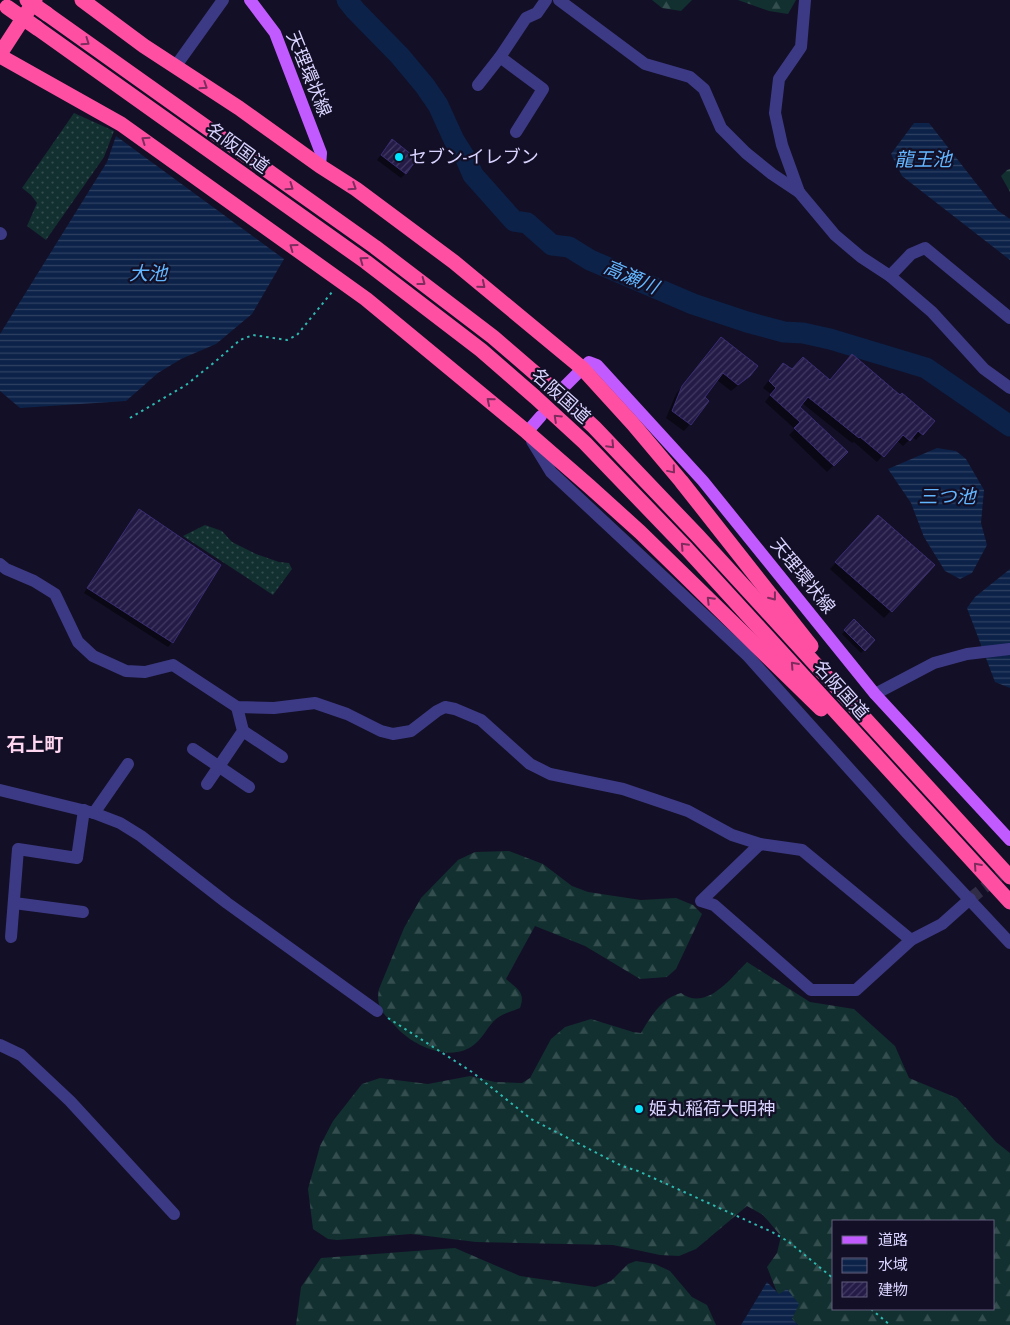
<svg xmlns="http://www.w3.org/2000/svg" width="1010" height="1325" font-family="Jost,'Noto Sans JP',sans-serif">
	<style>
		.grass { fill: url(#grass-dots) }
		.forest { fill: url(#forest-firs); fill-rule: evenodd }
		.water { fill: url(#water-rules) }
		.shadow { fill: #0007 }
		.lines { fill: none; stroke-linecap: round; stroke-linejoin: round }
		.river { stroke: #0c2248; stroke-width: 21 }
		.building { fill: url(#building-hatch); stroke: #3b2d73 }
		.minor-tunnel { stroke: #312d47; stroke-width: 12; stroke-dasharray: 12 6; stroke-linecap: butt }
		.path { stroke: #2fb8b0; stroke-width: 2; stroke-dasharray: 2.5 4; stroke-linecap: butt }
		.minor { stroke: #3d3a85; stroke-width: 12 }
		.major { stroke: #c25bff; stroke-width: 12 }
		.highway { stroke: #ff4fa3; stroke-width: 15 }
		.highway-bridge { stroke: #ff4fa3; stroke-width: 15 }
		.oneway { stroke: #7d2c5e }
		.poi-dot { fill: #00e5ff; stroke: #130f26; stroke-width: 2 }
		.labels { text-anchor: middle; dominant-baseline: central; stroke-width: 4.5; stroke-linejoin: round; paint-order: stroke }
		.street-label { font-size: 18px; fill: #d9d4ff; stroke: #130f26 }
		.poi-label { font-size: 18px; fill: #d9d4ff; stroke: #130f26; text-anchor: start }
		.water-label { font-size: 19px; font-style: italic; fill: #62b6ff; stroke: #130f26 }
		.neighbourhood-label { font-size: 19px; font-weight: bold; fill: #ffd6f0; stroke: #130f26 }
	</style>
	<defs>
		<pattern id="grass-dots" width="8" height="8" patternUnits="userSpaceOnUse" patternTransform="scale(1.25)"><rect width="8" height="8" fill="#12302f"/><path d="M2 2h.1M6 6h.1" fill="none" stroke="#344d4e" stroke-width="1.8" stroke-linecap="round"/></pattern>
		<pattern id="forest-firs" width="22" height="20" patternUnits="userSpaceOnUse" patternTransform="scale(1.25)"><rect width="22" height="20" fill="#12302f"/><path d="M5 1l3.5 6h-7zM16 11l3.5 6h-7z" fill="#344d4e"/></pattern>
		<pattern id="water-rules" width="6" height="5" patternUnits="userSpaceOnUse" patternTransform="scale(1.25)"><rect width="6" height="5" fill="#0c2248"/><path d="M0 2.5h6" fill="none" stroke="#2f4163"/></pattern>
		<pattern id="building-hatch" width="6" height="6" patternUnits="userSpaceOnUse" patternTransform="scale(1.25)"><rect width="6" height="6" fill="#241b47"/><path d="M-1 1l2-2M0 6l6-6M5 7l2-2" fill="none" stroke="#433b63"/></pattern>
	</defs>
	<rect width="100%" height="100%" fill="#130f26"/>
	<g class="grass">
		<path d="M74,113L114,131L104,157L46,240L27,226L37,203L31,195L22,188Z"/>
		<path d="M205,525L222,531L232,542L256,554L279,562L289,563L292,569L273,595L183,536Z"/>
	</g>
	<g class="forest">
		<path d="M652,0H692L681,11L662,8Z"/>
		<path d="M738,0H796L788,14L769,11Z"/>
		<path d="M1010,169V192L1001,176L1007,170Z"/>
		<path d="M509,851L543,864L572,886L588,892L641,900L676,898L693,905L702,914L676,969L667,977L640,979L585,946L535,926L506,979C517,989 526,992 520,1008C513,1011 502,1014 496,1019C488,1026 484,1036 476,1043C453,1064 415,1047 397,1028C385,1015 375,1008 379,989L404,928L421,898L458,860L475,852Z"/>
		<path d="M747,962L810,1002L854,1009L895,1046L909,1078L957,1098L996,1142L1010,1153V1325H798C782,1311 775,1286 767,1267L777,1253L781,1236L763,1215L747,1206L696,1249L679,1256L660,1255L613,1245L476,1242L411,1234L337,1240L328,1239L313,1229L308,1189L320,1146L333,1121L362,1084L380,1078L428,1084L470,1076L495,1082L522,1083L530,1078L551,1039L565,1027L591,1019L633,1032L641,1033C650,1017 663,997 681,993C706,1012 731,978 747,962ZM834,1221H994V1309H834Z"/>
		<path d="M455,1248L520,1276L595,1287L611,1281L628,1264L636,1261L655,1264L670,1271L692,1297L707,1305L716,1325H296L301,1287L321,1258Z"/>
	</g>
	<g class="water">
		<path d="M914,123H929L997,210L1010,219V260L902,176L891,154Z"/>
		<path d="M116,136L284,259L252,314L216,344L181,359L158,373L126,401L20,408L0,391V334L107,162Z"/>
		<path d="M937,448L956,451L966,459L984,490L981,523L987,545L972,573L960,579L945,571L924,537L911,503L888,469Z"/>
		<path d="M1010,569V688L995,682L967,608L975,597Z"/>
		<path d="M767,1282L779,1294L787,1289L799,1304L792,1319L798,1325H741Z"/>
	</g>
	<g class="shadow">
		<path d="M388,146L406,173L401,178L377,160Z"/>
		<path d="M721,338L742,382L731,391L717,380L703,398L690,424L684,431L666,418L676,394Z"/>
		<path d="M777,370L791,371L830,381L900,397L933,422L916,440L912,437L903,446L896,440L877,462L854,442L852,443L802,403L798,407L846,452L827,472L789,435L795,429L765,402L771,394L763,388Z"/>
		<path d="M139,511L172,642L168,647L84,593Z"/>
		<path d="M872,523L933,565L884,618L830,569Z"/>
		<path d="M854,621L874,640L861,653L842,634Z"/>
	</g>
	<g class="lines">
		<path class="river" d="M347,0L355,10L400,56L425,86L438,105L454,140L466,159L473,175L514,221L527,223L552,245L569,247L590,260L693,304L747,322L784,332L803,333L830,339L926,368L1010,426"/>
	</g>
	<g class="building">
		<path d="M392,139L417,159L406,174L381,155Z"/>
		<path d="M721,337L758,366L750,376L738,385L723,373L705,397L709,401L691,425L672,411L682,386Z"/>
		<path d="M852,354L900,395L902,393L935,421L923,435L918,431L910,441L903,435L884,457L860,437L859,438L808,397L800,407L848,452L834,466L794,428L800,422L770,395L776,388L769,381L783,363L792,369L803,357L830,380Z"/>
		<path d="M139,509L221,565L173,643L87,588Z"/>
		<path d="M878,515L935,565L892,612L835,562Z"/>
		<path d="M854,619L875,640L865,651L844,630Z"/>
	</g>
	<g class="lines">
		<path class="minor-tunnel" d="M970,899L999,876"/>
		<g class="path">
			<path d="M130,418L186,385L216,361L240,340L253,335L287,340L297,335L332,292"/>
			<path d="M388,1018L472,1072L531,1119L622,1166L638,1171L772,1232L789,1242L834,1279"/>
			<path d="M871,1309L890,1325"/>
		</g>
		<g class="minor">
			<path d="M559,0L645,64L690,77L704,89L721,128L746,153L772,174L799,192L835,235L861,257L890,276L911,254L925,248L1010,318"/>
			<path d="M500,57L543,89L516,132"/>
			<path d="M175,67L223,0"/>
			<path d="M478,85L500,57L526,18L537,13L546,0"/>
			<path d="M799,192L782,145L775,113L779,79L801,47L805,0"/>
			<path d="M0,233L1,234"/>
			<path d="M890,276L932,312L984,369L1010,388"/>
			<path d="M532,441L551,472L747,655L907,833L1010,943"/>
			<path d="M0,564L6,569L34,581L55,594L78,642L93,656L126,671L145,672L173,665L237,707L274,708L315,703L347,714L381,731L393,734L411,731L437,711L445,707L455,709L481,720L530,764L550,774L623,789L688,811L732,835L760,844L802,850L911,940"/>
			<path d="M875,694L934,663L967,654L1010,649"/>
			<path d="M243,731L282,757"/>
			<path d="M193,749L249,787"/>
			<path d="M207,784L243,731L237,707"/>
			<path d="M0,790L94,813L120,823L141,836L227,903L377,1011"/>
			<path d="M94,813L128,764"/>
			<path d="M760,844L701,901L714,905L811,990H856L911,940L942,924L970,899"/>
			<path d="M14,903L83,912"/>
			<path d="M11,937L18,849L77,858L84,810"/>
			<path d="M0,1045L21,1055L70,1101L174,1214"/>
		</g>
		<g class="major">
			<path d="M250,0L275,33L321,153L320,166"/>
			<path d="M565,386L589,362L597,365L703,481L875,694L1010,840"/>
			<path d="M527,432L541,416"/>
		</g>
		<g class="highway">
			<path d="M82,0L144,46L239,108L320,166L356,189L454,262L582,368L633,424L681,481L811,646"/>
			<path d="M47,14L375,247L493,337L544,381L594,427L698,536L1010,877"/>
			<path d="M37,28L366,262L481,350L535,397L585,443L687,549L1010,902"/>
			<path d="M0,54L35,0"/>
			<path d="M0,56L121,124L366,299L527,432L589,486L640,532L821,709"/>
		</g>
		<g class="highway-bridge">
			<path d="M27,0L47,14"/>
			<path d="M7,7L37,28"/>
		</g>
	</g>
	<defs><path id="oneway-chevron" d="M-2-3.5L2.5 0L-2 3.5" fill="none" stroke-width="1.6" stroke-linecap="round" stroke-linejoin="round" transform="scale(1.25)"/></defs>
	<g class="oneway">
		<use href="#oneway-chevron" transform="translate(86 42) rotate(35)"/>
		<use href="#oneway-chevron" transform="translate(204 86) rotate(33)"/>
		<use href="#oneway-chevron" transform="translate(145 140) rotate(-145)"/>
		<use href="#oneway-chevron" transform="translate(290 187) rotate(35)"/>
		<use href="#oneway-chevron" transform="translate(353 187) rotate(33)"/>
		<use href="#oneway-chevron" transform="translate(293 247) rotate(-144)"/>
		<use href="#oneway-chevron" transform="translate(363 260) rotate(-144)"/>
		<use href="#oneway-chevron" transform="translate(422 282) rotate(37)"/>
		<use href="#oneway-chevron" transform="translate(482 285) rotate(40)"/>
		<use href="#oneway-chevron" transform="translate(490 401) rotate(-140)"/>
		<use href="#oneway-chevron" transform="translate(557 418) rotate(-137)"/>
		<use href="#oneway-chevron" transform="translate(611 445) rotate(46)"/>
		<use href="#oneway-chevron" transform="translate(672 470) rotate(50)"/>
		<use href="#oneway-chevron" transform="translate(684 546) rotate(-133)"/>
		<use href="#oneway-chevron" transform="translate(773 597) rotate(52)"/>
		<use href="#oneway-chevron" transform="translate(710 600) rotate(-135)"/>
		<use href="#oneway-chevron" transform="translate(794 665) rotate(-132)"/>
		<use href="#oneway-chevron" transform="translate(977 866) rotate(-132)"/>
	</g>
	<g class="poi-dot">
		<circle cx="399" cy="157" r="5"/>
		<circle cx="639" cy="1109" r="5"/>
	</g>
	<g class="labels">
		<g class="street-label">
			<text transform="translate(309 74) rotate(68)">天理環状線</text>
			<text transform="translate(238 148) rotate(36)">名阪国道</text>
			<text transform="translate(561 396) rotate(42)">名阪国道</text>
			<text transform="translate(803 576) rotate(51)">天理環状線</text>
			<text transform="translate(841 690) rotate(48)">名阪国道</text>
		</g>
		<g class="poi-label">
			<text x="409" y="157">セブン-イレブン</text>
			<text x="649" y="1109">姫丸稲荷大明神</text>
		</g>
		<g class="water-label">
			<text x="923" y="159">龍王池</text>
			<text x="148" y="273">大池</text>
			<text transform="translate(631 277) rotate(23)">高瀬川</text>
			<text x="947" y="496">三つ池</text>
		</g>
		<g class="neighbourhood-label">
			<text x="35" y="744">石上町</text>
		</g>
	</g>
	<rect x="832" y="1220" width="162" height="90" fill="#130f26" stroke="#625e7d"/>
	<rect x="842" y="1236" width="25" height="8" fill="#c25bff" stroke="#625e7d"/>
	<text x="878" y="1245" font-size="15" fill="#d9d4ff">道路</text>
	<rect x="842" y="1258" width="25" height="15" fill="url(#water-rules)" stroke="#625e7d"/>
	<text x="878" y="1270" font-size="15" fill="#d9d4ff">水域</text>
	<rect x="842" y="1282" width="25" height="15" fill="url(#building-hatch)" stroke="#625e7d"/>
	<text x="878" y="1295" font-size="15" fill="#d9d4ff">建物</text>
</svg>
